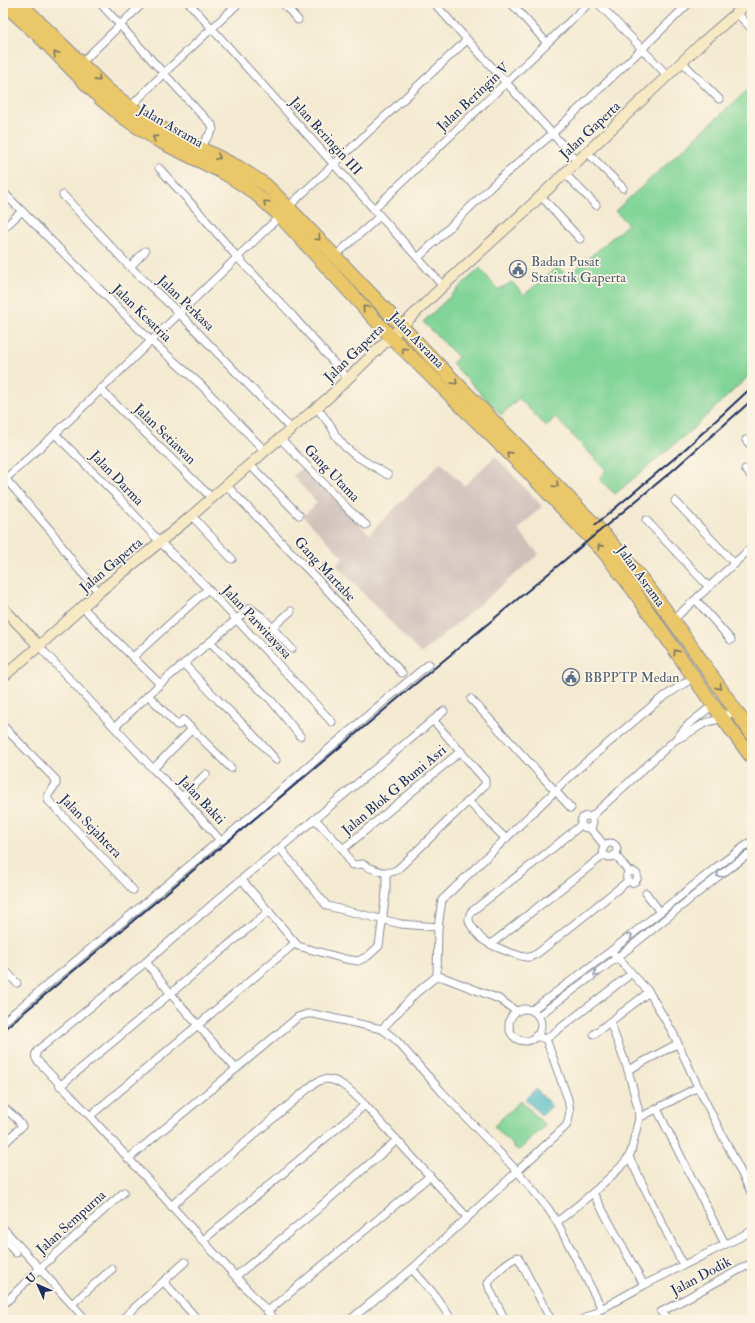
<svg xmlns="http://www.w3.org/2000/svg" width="755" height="1323" font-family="'IM FELL Double Pica',serif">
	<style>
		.industrial { fill: #cfc0ba }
		.green { fill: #80d497; stroke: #4e827a }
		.water { fill: #49b8c1; stroke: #327490 }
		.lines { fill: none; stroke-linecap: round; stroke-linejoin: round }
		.street-casing { stroke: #888c98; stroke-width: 9 }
		.secondary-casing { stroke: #888c98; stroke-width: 12 }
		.highway-casing { stroke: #888c98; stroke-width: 15 }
		.street { stroke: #fff; stroke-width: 7 }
		.secondary { stroke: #f7e9c3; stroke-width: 10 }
		.highway { stroke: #eac769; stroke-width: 13 }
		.rail { stroke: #1b2f5e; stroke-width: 2 }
		.oneway { stroke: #787363 }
		.oneway2 { stroke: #8d97ae }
		.labels { text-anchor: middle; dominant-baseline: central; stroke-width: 3.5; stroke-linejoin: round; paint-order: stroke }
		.street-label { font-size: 14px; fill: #1b2f5e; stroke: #fcf5e5 }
		.service-label { font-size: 14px; fill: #4e5e75; stroke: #fcf5e5; text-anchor: start }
	</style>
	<rect width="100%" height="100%" fill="#fcf5e5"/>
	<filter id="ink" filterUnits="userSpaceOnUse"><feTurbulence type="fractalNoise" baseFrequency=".025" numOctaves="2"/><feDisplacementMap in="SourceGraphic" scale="8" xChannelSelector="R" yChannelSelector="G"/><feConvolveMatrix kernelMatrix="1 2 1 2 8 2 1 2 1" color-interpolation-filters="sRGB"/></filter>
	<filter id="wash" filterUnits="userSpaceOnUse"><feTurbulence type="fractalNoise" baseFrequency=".012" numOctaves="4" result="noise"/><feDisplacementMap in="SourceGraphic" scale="16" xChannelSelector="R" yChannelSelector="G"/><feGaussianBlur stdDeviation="0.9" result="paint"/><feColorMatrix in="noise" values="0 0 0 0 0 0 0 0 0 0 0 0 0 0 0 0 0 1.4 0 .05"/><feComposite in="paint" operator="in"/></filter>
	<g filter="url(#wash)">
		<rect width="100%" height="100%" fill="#f4ead2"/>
		<path class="industrial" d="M495,456L542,506L518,530L539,554L421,654L336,565L344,558L303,516L317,503L293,476L305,465L369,534L441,462L464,486Z"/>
		<g class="green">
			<path d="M752,86V373L690,431L615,494L599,479L606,470L555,417L546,427L519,398L501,415L452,363L458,357L423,322L480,268L498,290L512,282L524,295L557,267L568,276L628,224L615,211Z"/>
			<path d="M521,1100L545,1126L518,1151L494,1126Z"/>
		</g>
		<path class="water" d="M536,1089L552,1106L542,1116L525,1099Z"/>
	</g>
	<g filter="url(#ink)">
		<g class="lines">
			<g class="street-casing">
				<g id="street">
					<path d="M100,3L199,112L212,125L213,129L200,148"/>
					<path d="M189,3L443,286"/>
					<path d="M283,3L298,20"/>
					<path d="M434,3L577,161"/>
					<path d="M511,3L547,43"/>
					<path d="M598,3L668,76"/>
					<path d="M736,12L752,29"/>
					<path d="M682,62L719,99"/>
					<path d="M81,63L143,3"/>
					<path d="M130,107L164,73L239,3"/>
					<path d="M587,152L623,188"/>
					<path d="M159,168L198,211L237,257L292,315L348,379"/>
					<path d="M564,173L596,205"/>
					<path d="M3,192L151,341L200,384L265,451"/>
					<path d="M63,195L130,267L180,314L291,429"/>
					<path d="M541,196L580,239"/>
					<path d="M288,207L467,40"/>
					<path d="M374,209L589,3"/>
					<path d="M3,229L22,211"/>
					<path d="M335,256L380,216"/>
					<path d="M418,258L496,182L552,134L645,46L689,3"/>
					<path d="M130,267L145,251"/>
					<path d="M100,389L212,498"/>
					<path d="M317,408L331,426L336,436L345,447L356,456L388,475"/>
					<path d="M55,434L118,497L160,542L208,589L332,722"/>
					<path d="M280,438L350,511L366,525"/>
					<path d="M746,440L752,447"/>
					<path d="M250,465L299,515"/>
					<path d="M745,469L752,477"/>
					<path d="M3,476L51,531L76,566L99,592"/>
					<path d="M3,481L55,434L280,216"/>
					<path d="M226,485L318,580L402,673"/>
					<path d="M675,501L735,564"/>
					<path d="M192,516L232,559"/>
					<path d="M646,520L709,587"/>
					<path d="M696,600L731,640"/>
					<path d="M83,608L160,684"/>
					<path d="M672,621L752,547"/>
					<path d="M272,628L291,611"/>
					<path d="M210,642L271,700L300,736"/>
					<path d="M39,646L153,769L182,797L220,840"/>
					<path d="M133,657L208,589"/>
					<path d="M184,664L218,700L248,729L276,760"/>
					<path d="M148,695L177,725H179L183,720L231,768"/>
					<path d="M471,699L571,808"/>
					<path d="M3,726L56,780V784L48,795V800L133,890"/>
					<path d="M115,727L160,684L250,608L261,616L292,649"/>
					<path d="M677,739L687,734L705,723L723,718L735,710"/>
					<path d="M153,769L192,729"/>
					<path d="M182,797L206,774"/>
					<path d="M468,801L506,839"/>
					<circle cx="587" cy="822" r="6"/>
					<path d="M591,817L676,739L689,724L713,705"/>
					<path d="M315,819L343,849L352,865L363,864C369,868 383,874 391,872C394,872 395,870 398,869L485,785V780L433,720"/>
					<path d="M581,825L548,852L471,912C466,921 471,925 476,932C478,934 480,937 482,939C489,945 517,956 526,957C531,958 534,955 538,953L628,881"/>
					<path d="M590,828L605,846"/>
					<circle cx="610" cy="850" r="7"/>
					<path d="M280,848L327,906L401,924L438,927"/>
					<path d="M343,849L461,751"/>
					<path d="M615,854L629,872"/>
					<circle cx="632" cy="877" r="5.5"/>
					<path d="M242,880L298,946L345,959L358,961L368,956L379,946L386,892V872"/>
					<path d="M646,893L660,912"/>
					<path d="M491,944L604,855"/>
					<path d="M611,951L649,992L673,1033L698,1087L752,1194"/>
					<path d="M146,962L171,994L236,1069"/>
					<path d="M3,968L17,983"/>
					<path d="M437,976L438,927L442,900L579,768L659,700L694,677"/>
					<circle cx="525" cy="1025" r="16"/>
					<path d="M532,1010L611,951L718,866L752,841"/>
					<path d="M538,1016L618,957L720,875L752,852"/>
					<path d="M3,1022L220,840H223L388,698L429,664"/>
					<path d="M382,1029L396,1040L411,1057L442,1092L518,1172L547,1207L557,1222L602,1309"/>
					<path d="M594,1034L649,992"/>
					<path d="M546,1039L627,977"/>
					<path d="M628,1070L677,1044"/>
					<path d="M60,1086L269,911"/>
					<path d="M3,1107L17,1119L22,1126L3,1145"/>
					<path d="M657,1109L725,1244"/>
					<path d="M90,1116L295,943"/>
					<path d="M639,1118L698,1087"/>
					<path d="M629,1157L683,1265"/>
					<path d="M128,1159L285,1028L298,1017L307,1014H314L382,1029L416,993L437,976L445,978L499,999L516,1011"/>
					<path d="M593,1193L644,1285"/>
					<path d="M171,1206L304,1092C309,1088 314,1083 319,1081C336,1073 355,1095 365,1105L467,1217"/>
					<path d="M557,1222C575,1208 592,1194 609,1178C617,1170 627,1163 631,1152L639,1118L638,1108L628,1070L610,1022"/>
					<path d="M3,1228L86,1320"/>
					<path d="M3,1238L16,1253"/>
					<path d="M202,1241L365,1105"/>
					<path d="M412,1269L433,1293L452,1320"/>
					<path d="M236,1276L314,1212L397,1140"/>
					<path d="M164,1282L198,1320"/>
					<path d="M72,1304L90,1288L112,1269"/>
					<path d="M3,1305L39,1269L124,1192"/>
					<path d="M268,1311L430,1176"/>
					<path d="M121,1320L185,1262"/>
					<path d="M275,1320L90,1116L37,1060C34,1056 36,1053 38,1050L146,962L236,884L280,848L444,711"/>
					<path d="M350,1320L412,1269L566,1126L568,1122L570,1111L568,1099L546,1039L535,1036"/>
					<path d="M505,1320L490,1290L488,1283C493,1274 509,1260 518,1257L551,1320"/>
					<path d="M582,1320L644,1285L752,1231"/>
					<path d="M669,1320L661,1312L752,1263"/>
				</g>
			</g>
			<g class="secondary-casing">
				<g id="secondary">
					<path d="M3,608L39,646"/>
					<path d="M3,677L39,646L99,592L188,519L265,451L328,398L443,286L524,212L703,42L748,3"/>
				</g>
			</g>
			<g class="highway-casing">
				<g id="highway">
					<path d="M3,3L38,35L101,99L124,118L159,141L224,173L243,185L257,195L280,216L391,337L528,472L603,551L634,591L713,705L752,758"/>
					<path d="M20,3L109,91L130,107L166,131L238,167L266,185L288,207L428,354L595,525C655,588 702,663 752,734"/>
				</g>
			</g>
			<use href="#street" class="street"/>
			<use href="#secondary" class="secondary"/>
			<use href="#highway" class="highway"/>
			<g class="rail">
				<path d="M595,525L683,451L752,387"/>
				<path d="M3,1030L408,690L672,471L752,400"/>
			</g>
		</g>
		<defs><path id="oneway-chevron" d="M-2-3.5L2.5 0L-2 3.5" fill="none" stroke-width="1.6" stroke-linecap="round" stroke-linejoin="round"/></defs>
		<g class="oneway">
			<use href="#oneway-chevron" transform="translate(56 54) rotate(-134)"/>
			<use href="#oneway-chevron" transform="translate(98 79) rotate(44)"/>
			<use href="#oneway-chevron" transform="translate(155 138) rotate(-147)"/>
			<use href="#oneway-chevron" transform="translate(218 157) rotate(27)"/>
			<use href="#oneway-chevron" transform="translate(266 203) rotate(-137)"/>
			<use href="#oneway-chevron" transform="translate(318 238) rotate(46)"/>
			<use href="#oneway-chevron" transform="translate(365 308) rotate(-133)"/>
			<use href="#oneway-chevron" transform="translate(404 350) rotate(-134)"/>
			<use href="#oneway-chevron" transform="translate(455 382) rotate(46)"/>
			<use href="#oneway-chevron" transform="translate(509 454) rotate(-136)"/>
			<use href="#oneway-chevron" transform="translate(556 485) rotate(46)"/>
			<use href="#oneway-chevron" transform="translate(600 547) rotate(-132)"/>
			<use href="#oneway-chevron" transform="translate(676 652) rotate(-125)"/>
			<use href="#oneway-chevron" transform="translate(719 687) rotate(55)"/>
		</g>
		<g class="oneway2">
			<use href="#oneway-chevron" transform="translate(719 875) rotate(142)"/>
			<use href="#oneway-chevron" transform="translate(630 936) rotate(-38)"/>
			<use href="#oneway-chevron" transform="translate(596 974) rotate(143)"/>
		</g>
	</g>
	<defs>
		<g id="civic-ring" transform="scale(0.9)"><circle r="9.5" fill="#fcf5e5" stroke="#5c6f8a" stroke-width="1.5"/><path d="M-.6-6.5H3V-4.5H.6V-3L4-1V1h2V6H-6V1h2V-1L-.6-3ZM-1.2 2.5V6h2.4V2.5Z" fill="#5c6f8a"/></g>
	</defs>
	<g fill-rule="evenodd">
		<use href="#civic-ring" x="518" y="269"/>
		<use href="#civic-ring" x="571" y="677"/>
	</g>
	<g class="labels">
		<g class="street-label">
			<text transform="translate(473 97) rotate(-43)">Jalan Beringin V</text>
			<text transform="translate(171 126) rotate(30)">Jalan Asrama</text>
			<text transform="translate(590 130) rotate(-43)">Jalan Gaperta</text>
			<text transform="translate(326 136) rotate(48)">Jalan Beringin III</text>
			<text transform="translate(186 303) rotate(44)">Jalan Perkasa</text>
			<text transform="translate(142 313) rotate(44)">Jalan Kesatria</text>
			<text transform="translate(417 340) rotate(46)">Jalan Asrama</text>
			<text transform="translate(354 353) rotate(-44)">Jalan Gaperta</text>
			<text transform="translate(165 434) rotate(44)">Jalan Setiawan</text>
			<text transform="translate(332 473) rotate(46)">Gang Utama</text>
			<text transform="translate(117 478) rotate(46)">Jalan Darma</text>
			<text transform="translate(111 565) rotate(-40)">Jalan Gaperta</text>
			<text transform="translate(325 569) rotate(47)">Gang Martabe</text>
			<text transform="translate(641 576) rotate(54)">Jalan Asrama</text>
			<text transform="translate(257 622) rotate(47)">Jalan Parwitayasa</text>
			<text transform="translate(394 790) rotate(-40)">Jalan Blok G Bumi Asri</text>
			<text transform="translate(202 800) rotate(47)">Jalan Bakti</text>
			<text transform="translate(91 826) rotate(46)">Jalan Sejahtera</text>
			<text transform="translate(71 1222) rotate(-42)">Jalan Sempurna</text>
			<text transform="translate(701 1276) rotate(-28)">Jalan Dodik</text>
		</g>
		<g class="service-label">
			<text x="531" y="261">Badan Pusat<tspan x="531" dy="16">Statistik Gaperta</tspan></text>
			<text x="584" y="677">BBPPTP Medan</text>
		</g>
	</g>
	<rect width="755" height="1323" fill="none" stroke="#fcf5e5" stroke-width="16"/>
	<g transform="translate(38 1285) rotate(315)" stroke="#fcf5e5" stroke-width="3" paint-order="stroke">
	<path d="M0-3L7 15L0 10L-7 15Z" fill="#1b2f5e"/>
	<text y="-6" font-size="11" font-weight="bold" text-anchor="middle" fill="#1b2f5e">U</text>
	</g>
</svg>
